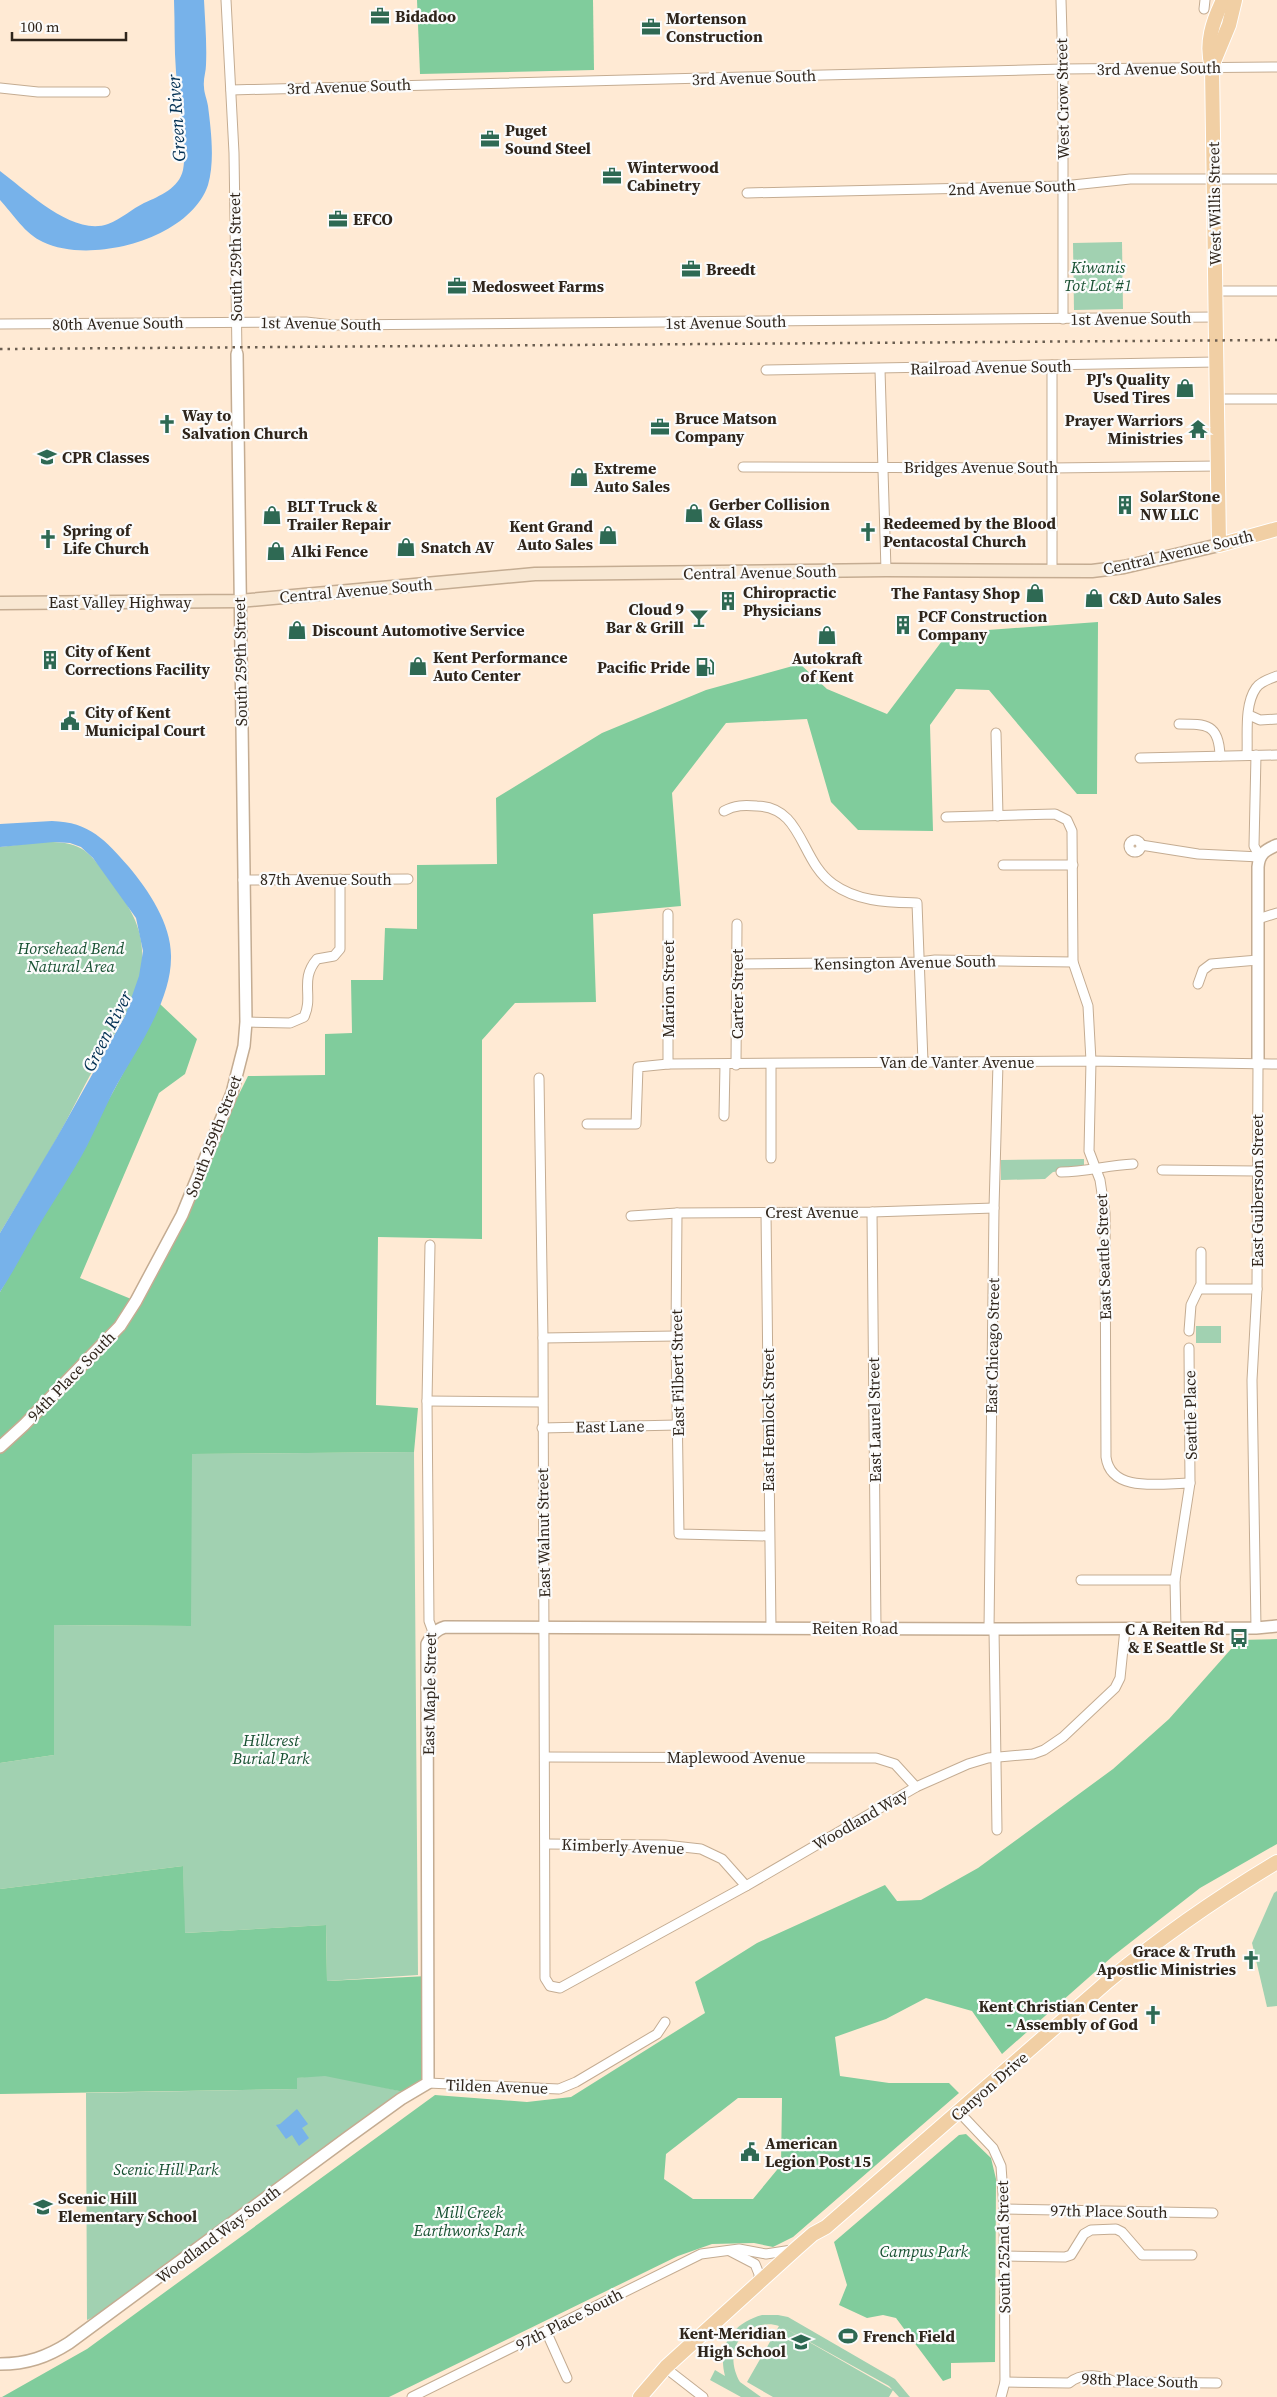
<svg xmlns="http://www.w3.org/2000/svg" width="1277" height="2397" font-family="'Source Serif 4',serif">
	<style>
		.green { fill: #a1d1b1 }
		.forest { fill: #80cc9c; fill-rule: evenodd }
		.water { fill: #77b2ea }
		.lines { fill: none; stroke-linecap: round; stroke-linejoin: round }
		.minor-casing { stroke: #c4ac92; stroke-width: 11 }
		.tertiary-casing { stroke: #c4ac92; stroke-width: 14 }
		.secondary-casing { stroke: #c4ac92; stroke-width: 15 }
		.primary-casing { stroke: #fff; stroke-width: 16 }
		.minor { stroke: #fff; stroke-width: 9 }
		.tertiary { stroke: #fff; stroke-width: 11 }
		.secondary { stroke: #f8e7d2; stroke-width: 12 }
		.primary { stroke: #f1cfa4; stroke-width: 14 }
		.rail { stroke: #6b5e50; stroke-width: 2.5; stroke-dasharray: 2.5 5; stroke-linecap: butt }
		.labels { text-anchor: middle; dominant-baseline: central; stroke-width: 4.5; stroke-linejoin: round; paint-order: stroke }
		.poi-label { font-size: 16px; font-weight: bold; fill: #2f251b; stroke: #fbfbfb; text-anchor: start }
		.street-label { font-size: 16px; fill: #2f251b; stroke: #fbfbfb }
		.park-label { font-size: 16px; font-style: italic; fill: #175031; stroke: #fbfbfb }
		.water-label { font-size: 18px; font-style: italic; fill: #012f52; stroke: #fbfbfb }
	</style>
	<rect width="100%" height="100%" fill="#ffead4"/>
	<g class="green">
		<path d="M1122,242L1123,309L1074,310L1073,243Z"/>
		<path d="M41,842C84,841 87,850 112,882C127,903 141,924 142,950C145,993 114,1033 94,1068C81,1091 70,1115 57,1138C39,1170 19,1201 0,1233V847Z"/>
		<path d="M1084,1159V1170L1061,1171L1053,1172L1045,1179L1001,1180V1160Z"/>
		<rect x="1196" y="1326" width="25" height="17"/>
		<path d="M414,1452L418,1975L327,1981L326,1925L184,1933L183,1866L0,1889V1763L54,1755V1625L191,1626V1454Z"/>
		<path d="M1277,1891V2006L1267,2007L1252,1943L1274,1893Z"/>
		<path d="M327,2074L404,2092L106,2311L87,2320L86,2093L297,2089V2078Z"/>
		<path d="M762,2315H778L788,2317L895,2379L910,2397H899L889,2386L781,2326L893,2390L889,2397H773L747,2382L779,2326C760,2319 738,2333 734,2352C732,2363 735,2373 740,2382L761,2397H741L710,2380L715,2370L725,2376C717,2345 733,2323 762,2315Z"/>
	</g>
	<g class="forest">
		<path d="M417,0H593L594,70L420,74Z"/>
		<path d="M1098,622L1097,794H1077L989,690L956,689L930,725L933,831L858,830L831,802L807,719L726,723L672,793L681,906L593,914L596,1002L515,1003L482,1040V1239L378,1237L376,1405L418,1408L414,1452L192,1454L191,1626L54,1625V1755L0,1763V1292L113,1092L160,1004L197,1039L185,1074L159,1093L80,1278L136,1301L248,1076L325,1075V1034L352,1033L351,980H383L385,928L417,929V865L497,864L496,798L602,733L706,690L800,664L827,689L887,714L948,633Z"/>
		<path d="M1277,1639V1844L1200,1888L1113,1956L1002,2054L972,2011L926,1998L886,2019L835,2037L840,2076L889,2083H949L959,2093L793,2237L773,2247L754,2243L712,2244L678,2256L389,2397H2L87,2349L435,2095L527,2102L571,2097L705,2013L695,1982L757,1943L885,1885L897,1901L921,1900L978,1868L1113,1769L1169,1719L1239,1640ZM738,2098H782L781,2165L753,2199H693L664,2179L666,2154Z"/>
		<path d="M183,1866L185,1933L326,1925L327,1981L428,1976V2083L404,2092L325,2076L297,2078V2089L0,2094V1889Z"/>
		<path d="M966,2134L991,2158L996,2179L995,2362L951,2363V2378L943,2381L896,2318L883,2315L867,2318L839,2305L847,2285L834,2242L959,2135Z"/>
	</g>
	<g class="water">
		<path d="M174,0H204C205,21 207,43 206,65C206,72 203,79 204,87C204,93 207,99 208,106C211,130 215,161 208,185C190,239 91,265 43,242C25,234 13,214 0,200V171C26,190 73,237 108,224C121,219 132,209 144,203C160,196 179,188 183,170C188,143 178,100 176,72C174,48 175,24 174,0Z"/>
		<path d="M52,821C90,822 105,840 129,867C149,891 172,925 171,958C171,1003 134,1053 113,1092C104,1110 96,1128 87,1146C72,1174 54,1200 38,1227C25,1249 14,1271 0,1292V1233L56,1139L125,1016L139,976L143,951L136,918L93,858L81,847L70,843L54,842L0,847V824Z"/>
		<path d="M297,2109L308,2124L302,2128L309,2138L299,2146L292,2135L286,2139L276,2125L280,2124Z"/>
	</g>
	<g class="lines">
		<g class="minor-casing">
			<g id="minor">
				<path d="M226,0L234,153L237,354"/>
				<path d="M1061,0L1063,69V319"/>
				<path d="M1204,9L1205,0"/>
				<path d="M0,88L38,92H105"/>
				<path d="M231,90L1063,69L1277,67"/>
				<path d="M747,193L1063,186L1130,179H1277"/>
				<path d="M1215,291H1277"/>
				<path d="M0,324L306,322L333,325L1216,317"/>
				<path d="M1052,365V571"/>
				<path d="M766,370L1216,362"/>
				<path d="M880,370L886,570"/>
				<path d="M1217,399H1277"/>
				<path d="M743,467L1052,468L1218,466"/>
				<path d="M1249,715L1260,720L1277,719"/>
				<path d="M1179,724C1207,724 1219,724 1220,756"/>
				<path d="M996,733L998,816"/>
				<path d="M1247,755C1248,735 1244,705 1256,688C1261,681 1270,679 1277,676"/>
				<path d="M1256,755L1254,846L1260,857"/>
				<path d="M1140,758L1277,755"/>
				<path d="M724,811C735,805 744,805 757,806C803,807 800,861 833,884C858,902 888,902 917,903L923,1062"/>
				<path d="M946,817L1055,814L1067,820L1072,831L1073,962L1088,1006L1091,1061L1089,1151L1100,1180L1105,1213L1106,1457C1111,1494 1163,1483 1190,1483L1175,1580L1176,1629"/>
				<circle cx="1135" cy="846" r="6"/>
				<path d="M1141,845L1198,854L1260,857"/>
				<path d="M1003,865H1073"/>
				<path d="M243,880L408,879"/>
				<path d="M668,914V1064"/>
				<path d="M1258,919L1277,913"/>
				<path d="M737,964L919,962L935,960L1073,962"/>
				<path d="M1198,984L1203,970L1211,964L1258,960"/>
				<path d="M246,1022L290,1023L304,1017C314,996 299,980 317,959L334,956L340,949V879"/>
				<path d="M771,1064V1158"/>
				<path d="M736,1065L737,924"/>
				<path d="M539,1078L543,1338L545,1978L550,1986L560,1988L746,1886L916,1787L968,1764L988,1758L1033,1754L1044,1750L1063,1737L1115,1688L1120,1678L1125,1629"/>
				<path d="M724,1116L725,1065"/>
				<path d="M587,1124H636L638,1067L668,1064L1091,1061L1277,1064"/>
				<path d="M1162,1170L1256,1171"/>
				<path d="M1061,1172C1086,1172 1108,1165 1133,1164"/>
				<path d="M872,1212L876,1628"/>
				<path d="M677,1213L676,1336L679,1534L769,1536"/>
				<path d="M766,1213L771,1628"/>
				<path d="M631,1216L677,1213L872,1212L994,1208"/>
				<path d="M430,1245L427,1401L429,1621L433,1632"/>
				<path d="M1199,1289H1257"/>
				<path d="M1189,1331L1191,1305L1201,1284V1252"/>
				<path d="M543,1338L676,1336"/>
				<path d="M1189,1348L1190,1483"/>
				<path d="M427,1401L542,1402"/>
				<path d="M542,1428L677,1425"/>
				<path d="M1081,1580H1175"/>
				<path d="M1256,1628L1252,1380L1257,1289L1258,1064"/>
				<path d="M989,1629L994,1208L998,1063"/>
				<path d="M994,1629L997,1830"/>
				<path d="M545,1757L876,1758L895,1764L916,1787"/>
				<path d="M546,1844L665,1845L701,1849L722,1859L746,1886"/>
				<path d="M428,2083L559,2089L576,2082L657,2034L665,2022"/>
				<path d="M959,2112L993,2148L1001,2166L1004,2209L1005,2382L1001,2397"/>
				<path d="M1004,2209L1213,2213"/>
				<path d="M730,2251L755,2264L759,2274V2283"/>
				<path d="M1004,2256L1065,2257L1071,2255L1084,2234L1091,2230L1116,2229L1122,2232L1142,2255H1192"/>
				<path d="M546,2331L567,2378"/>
				<path d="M672,2373L703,2397"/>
				<path d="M1005,2382L1069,2383C1082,2372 1101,2375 1115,2382L1217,2383"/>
				<path d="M412,2397L701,2254L739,2249L766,2254L792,2250"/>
			</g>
		</g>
		<g class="tertiary-casing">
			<g id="tertiary">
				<path d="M1258,1064V867C1259,854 1265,850 1277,845"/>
				<path d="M0,1447L24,1425L120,1326L136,1301L182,1215L232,1093L244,1046L246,1022L237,354"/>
				<path d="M0,2364C27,2364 47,2357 69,2343L347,2138L401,2099L428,2083L427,1644C432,1635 435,1630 445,1627L994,1629L1256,1628L1277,1626"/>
			</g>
		</g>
		<g class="secondary-casing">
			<path id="secondary" d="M0,603L239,601L535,574L886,570L1092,571L1124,567L1219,545"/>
		</g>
		<g class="primary-casing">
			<g id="primary">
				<path d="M1223,0C1213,21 1205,43 1212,67L1219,545L1277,529"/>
				<path d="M1212,66L1229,25L1235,0"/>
				<path d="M640,2397L666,2367L797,2248L813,2234L826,2227L1107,1982C1163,1935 1215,1899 1277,1862"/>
			</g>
		</g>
		<use href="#minor" class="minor"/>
		<use href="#tertiary" class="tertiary"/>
		<use href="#secondary" class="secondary"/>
		<use href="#primary" class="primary"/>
		<path class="rail" d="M0,349L1277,340"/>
	</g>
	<defs>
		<g id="office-bare" transform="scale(1.5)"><path d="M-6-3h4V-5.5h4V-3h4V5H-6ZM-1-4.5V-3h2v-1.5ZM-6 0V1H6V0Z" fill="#2e6953" stroke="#fbfbfb" stroke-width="2.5" paint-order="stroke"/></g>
		<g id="shop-bare" transform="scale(1.5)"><path d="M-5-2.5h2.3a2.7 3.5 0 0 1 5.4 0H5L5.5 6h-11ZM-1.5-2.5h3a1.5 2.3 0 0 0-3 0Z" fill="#2e6953" stroke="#fbfbfb" stroke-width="2.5" paint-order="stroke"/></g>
		<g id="church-bare" transform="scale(1.5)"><path d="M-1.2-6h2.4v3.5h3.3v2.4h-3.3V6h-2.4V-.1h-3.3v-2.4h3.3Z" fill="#2e6953" stroke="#fbfbfb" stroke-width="2.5" paint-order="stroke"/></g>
		<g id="temple-bare" transform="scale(1.5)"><path d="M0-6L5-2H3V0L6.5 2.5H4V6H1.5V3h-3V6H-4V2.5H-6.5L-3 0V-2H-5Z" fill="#2e6953" stroke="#fbfbfb" stroke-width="2.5" paint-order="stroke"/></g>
		<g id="school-bare" transform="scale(1.5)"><path d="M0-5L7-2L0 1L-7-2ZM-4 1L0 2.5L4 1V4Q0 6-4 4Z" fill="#2e6953" stroke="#fbfbfb" stroke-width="2.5" paint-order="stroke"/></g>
		<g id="building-bare" transform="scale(1.5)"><path d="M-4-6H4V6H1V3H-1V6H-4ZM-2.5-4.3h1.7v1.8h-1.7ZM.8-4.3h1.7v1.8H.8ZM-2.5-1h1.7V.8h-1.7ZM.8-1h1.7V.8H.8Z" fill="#2e6953" stroke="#fbfbfb" stroke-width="2.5" paint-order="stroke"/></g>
		<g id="bar-bare" transform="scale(1.5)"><path d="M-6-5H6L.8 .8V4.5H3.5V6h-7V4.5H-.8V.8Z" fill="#2e6953" stroke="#fbfbfb" stroke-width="2.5" paint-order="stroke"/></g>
		<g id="fuel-bare" transform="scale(1.5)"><path d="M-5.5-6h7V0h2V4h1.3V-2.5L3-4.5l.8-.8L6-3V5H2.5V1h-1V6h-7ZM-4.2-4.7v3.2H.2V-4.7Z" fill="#2e6953" stroke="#fbfbfb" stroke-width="2.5" paint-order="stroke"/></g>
		<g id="civic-bare" transform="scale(1.5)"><path d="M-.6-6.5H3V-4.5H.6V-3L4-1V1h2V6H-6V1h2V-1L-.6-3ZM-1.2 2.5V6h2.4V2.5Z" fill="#2e6953" stroke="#fbfbfb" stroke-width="2.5" paint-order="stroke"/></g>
		<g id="bus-bare" transform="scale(1.5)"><path d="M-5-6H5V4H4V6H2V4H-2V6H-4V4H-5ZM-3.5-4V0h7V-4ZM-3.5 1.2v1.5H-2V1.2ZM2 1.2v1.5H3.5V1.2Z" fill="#2e6953" stroke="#fbfbfb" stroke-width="2.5" paint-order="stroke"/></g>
		<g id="stadium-bare" transform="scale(1.5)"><path d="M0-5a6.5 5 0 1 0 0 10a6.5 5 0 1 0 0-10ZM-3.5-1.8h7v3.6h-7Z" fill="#2e6953" stroke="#fbfbfb" stroke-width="2.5" paint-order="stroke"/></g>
	</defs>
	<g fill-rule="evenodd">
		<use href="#office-bare" x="380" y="16"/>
		<use href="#office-bare" x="651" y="27"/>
		<use href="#office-bare" x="490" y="139"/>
		<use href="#office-bare" x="612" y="176"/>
		<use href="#office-bare" x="338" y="219"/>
		<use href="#office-bare" x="691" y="269"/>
		<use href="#office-bare" x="457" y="286"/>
		<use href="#shop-bare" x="1185" y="388"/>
		<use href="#church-bare" x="167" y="424"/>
		<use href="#office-bare" x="660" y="427"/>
		<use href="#temple-bare" x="1198" y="429"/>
		<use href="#school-bare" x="47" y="457"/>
		<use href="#shop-bare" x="579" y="477"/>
		<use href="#building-bare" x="1125" y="505"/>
		<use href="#shop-bare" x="694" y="513"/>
		<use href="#shop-bare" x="272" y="515"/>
		<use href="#church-bare" x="868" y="532"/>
		<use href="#shop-bare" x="608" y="535"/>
		<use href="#church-bare" x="48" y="539"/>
		<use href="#shop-bare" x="406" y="547"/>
		<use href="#shop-bare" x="276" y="551"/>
		<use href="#shop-bare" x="1035" y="593"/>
		<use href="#shop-bare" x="1094" y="598"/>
		<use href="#building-bare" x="728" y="601"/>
		<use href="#bar-bare" x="699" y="618"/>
		<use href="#building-bare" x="903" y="625"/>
		<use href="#shop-bare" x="297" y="630"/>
		<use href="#shop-bare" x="827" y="635"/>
		<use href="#building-bare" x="50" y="660"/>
		<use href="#shop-bare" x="418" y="666"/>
		<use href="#fuel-bare" x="705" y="667"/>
		<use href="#civic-bare" x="70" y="721"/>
		<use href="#bus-bare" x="1239" y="1638"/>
		<use href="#church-bare" x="1251" y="1960"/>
		<use href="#church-bare" x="1153" y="2015"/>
		<use href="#civic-bare" x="750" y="2152"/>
		<use href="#school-bare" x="43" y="2207"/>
		<use href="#stadium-bare" x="848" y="2336"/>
		<use href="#school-bare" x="801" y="2342"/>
	</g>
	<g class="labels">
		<g class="poi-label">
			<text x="395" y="16">Bidadoo</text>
			<text x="666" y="18">Mortenson<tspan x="666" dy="18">Construction</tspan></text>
			<text x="505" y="130">Puget<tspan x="505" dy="18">Sound Steel</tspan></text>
			<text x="627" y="167">Winterwood<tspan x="627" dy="18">Cabinetry</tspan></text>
			<text x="353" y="219">EFCO</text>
			<text x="706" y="269">Breedt</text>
			<text x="472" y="286">Medosweet Farms</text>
			<text x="1170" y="379" text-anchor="end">PJ's Quality<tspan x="1170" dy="18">Used Tires</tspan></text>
			<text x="182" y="415">Way to<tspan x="182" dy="18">Salvation Church</tspan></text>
			<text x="675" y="418">Bruce Matson<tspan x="675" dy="18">Company</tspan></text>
			<text x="1183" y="420" text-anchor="end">Prayer Warriors<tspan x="1183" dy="18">Ministries</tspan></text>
			<text x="62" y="457">CPR Classes</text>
			<text x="594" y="468">Extreme<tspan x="594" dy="18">Auto Sales</tspan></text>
			<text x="1140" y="496">SolarStone<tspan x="1140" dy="18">NW LLC</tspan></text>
			<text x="709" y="504">Gerber Collision<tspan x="709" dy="18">&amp; Glass</tspan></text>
			<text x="287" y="506">BLT Truck &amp;<tspan x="287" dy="18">Trailer Repair</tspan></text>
			<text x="883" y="523">Redeemed by the Blood<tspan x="883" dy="18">Pentacostal Church</tspan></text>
			<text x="593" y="526" text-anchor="end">Kent Grand<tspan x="593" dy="18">Auto Sales</tspan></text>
			<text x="63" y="530">Spring of<tspan x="63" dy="18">Life Church</tspan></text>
			<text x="421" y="547">Snatch AV</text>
			<text x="291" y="551">Alki Fence</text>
			<text x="743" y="592">Chiropractic<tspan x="743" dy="18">Physicians</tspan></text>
			<text x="1020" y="593" text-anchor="end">The Fantasy Shop</text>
			<text x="1109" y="598">C&amp;D Auto Sales</text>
			<text x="684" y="609" text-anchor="end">Cloud 9<tspan x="684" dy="18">Bar &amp; Grill</tspan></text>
			<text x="918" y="616">PCF Construction<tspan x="918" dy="18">Company</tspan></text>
			<text x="312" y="630">Discount Automotive Service</text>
			<text x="65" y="651">City of Kent<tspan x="65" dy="18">Corrections Facility</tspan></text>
			<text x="433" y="657">Kent Performance<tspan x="433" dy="18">Auto Center</tspan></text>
			<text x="827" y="658" text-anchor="middle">Autokraft<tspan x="827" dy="18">of Kent</tspan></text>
			<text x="690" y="667" text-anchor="end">Pacific Pride</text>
			<text x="85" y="712">City of Kent<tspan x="85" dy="18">Municipal Court</tspan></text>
			<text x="1224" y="1629" text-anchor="end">C A Reiten Rd<tspan x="1224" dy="18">&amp; E Seattle St</tspan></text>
			<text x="1236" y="1951" text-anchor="end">Grace &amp; Truth<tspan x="1236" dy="18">Apostlic Ministries</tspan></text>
			<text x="1138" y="2006" text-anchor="end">Kent Christian Center<tspan x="1138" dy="18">- Assembly of God</tspan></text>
			<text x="765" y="2143">American<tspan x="765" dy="18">Legion Post 15</tspan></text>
			<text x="58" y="2198">Scenic Hill<tspan x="58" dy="18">Elementary School</tspan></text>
			<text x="786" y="2333" text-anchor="end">Kent-Meridian<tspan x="786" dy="18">High School</tspan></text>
			<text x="863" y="2336">French Field</text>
		</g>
		<g class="street-label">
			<text transform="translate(1159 68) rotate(-1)">3rd Avenue South</text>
			<text transform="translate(754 77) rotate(-2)">3rd Avenue South</text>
			<text transform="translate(349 86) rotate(-2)">3rd Avenue South</text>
			<text transform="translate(1062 99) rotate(-91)">West Crow Street</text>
			<text transform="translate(1012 187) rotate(-2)">2nd Avenue South</text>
			<text transform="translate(1214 204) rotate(-91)">West Willis Street</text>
			<text transform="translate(235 257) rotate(-91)">South 259th Street</text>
			<text transform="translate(1131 318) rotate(-1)">1st Avenue South</text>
			<text transform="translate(726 322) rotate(-1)">1st Avenue South</text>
			<text transform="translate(118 323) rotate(-1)">80th Avenue South</text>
			<text transform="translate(321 323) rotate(1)">1st Avenue South</text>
			<text transform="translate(991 367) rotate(-1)">Railroad Avenue South</text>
			<text x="981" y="467">Bridges Avenue South</text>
			<text transform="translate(1178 552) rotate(-13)">Central Avenue South</text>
			<text transform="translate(760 572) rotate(-1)">Central Avenue South</text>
			<text transform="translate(356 590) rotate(-5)">Central Avenue South</text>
			<text x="120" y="602">East Valley Highway</text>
			<text transform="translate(240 662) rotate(-91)">South 259th Street</text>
			<text x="326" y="879">87th Avenue South</text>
			<text transform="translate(905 962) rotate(-1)">Kensington Avenue South</text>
			<text transform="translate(668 989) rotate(-90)">Marion Street</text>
			<text transform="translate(737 994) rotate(-90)">Carter Street</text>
			<text x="957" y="1062">Van de Vanter Avenue</text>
			<text transform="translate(213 1136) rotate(-69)">South 259th Street</text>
			<text transform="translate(1257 1191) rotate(-90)">East Guiberson Street</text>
			<text x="812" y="1212">Crest Avenue</text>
			<text transform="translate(1103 1257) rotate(-92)">East Seattle Street</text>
			<text transform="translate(992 1346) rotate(-89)">East Chicago Street</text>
			<text transform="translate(677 1373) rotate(-91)">East Filbert Street</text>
			<text transform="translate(71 1376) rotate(-46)">94th Place South</text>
			<text transform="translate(1190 1415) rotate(-91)">Seattle Place</text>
			<text transform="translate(768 1420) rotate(-90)">East Hemlock Street</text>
			<text transform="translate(874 1420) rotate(-91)">East Laurel Street</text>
			<text transform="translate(610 1426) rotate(-1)">East Lane</text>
			<text transform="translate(543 1533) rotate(-91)">East Walnut Street</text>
			<text x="855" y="1628">Reiten Road</text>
			<text transform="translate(429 1694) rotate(-89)">East Maple Street</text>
			<text x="736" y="1757">Maplewood Avenue</text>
			<text transform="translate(860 1819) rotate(-30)">Woodland Way</text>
			<text transform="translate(623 1846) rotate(2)">Kimberly Avenue</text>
			<text transform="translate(497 2086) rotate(2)">Tilden Avenue</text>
			<text transform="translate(989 2086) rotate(-41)">Canyon Drive</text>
			<text transform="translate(1109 2211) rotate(1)">97th Place South</text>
			<text transform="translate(218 2234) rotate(-37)">Woodland Way South</text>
			<text transform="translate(1003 2247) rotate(-91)">South 252nd Street</text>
			<text transform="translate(569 2319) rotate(-27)">97th Place South</text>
			<text transform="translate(1140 2380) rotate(2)">98th Place South</text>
		</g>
		<g class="park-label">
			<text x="1098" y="267">Kiwanis<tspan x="1098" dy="18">Tot Lot #1</tspan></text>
			<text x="71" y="948">Horsehead Bend<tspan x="71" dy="18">Natural Area</tspan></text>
			<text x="271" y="1740">Hillcrest<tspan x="271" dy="18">Burial Park</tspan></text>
			<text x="166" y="2169">Scenic Hill Park</text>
			<text x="469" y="2212">Mill Creek<tspan x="469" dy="18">Earthworks Park</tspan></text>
			<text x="924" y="2251">Campus Park</text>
		</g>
		<g class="water-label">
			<text transform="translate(176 118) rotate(-94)">Green River</text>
			<text transform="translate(107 1031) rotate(-63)">Green River</text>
		</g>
	</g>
	<path d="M12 32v8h114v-8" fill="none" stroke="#2f251b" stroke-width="2.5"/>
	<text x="20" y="32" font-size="15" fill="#2f251b" stroke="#fbfbfb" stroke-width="4" paint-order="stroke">100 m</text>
</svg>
